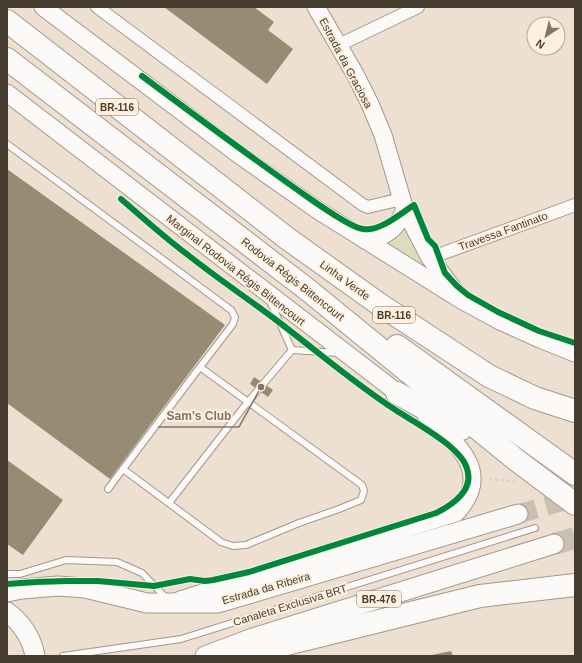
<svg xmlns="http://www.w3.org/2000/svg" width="582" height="663" font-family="Arial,sans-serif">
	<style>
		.green { fill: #dcdebb }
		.building { fill: #988b74 }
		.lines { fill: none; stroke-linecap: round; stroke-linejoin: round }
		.primary-tunnel { stroke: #cbbfb1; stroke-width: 19; stroke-dasharray: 19 10; stroke-linecap: butt }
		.highway-tunnel { stroke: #cbbfb1; stroke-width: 22; stroke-dasharray: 22 11; stroke-linecap: butt }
		.lane-casing { stroke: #a2978c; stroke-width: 8 }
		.street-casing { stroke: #a2978c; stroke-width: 14 }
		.secondary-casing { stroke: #a2978c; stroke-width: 19 }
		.primary-casing { stroke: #a2978c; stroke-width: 21 }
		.highway-casing { stroke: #a2978c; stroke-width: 24 }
		.path { stroke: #d6d2ce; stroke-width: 2.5; stroke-dasharray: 3 3; stroke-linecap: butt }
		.lane { stroke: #fcfaf8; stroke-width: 6 }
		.street { stroke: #fcfaf8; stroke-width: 12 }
		.secondary { stroke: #fcfaf8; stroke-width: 17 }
		.primary { stroke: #fcfaf8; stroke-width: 19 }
		.highway { stroke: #fcfaf8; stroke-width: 22 }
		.cycleway-casing { stroke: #fff0de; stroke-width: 8 }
		.cycleway { stroke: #00873e; stroke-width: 6 }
		.labels { text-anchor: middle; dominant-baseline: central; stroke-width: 4; stroke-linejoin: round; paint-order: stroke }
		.shield { fill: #fff0de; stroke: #7d7164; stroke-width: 1 }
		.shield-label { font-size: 10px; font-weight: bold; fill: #453b2f }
		.street-label { font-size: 11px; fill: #453b2f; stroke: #fff0de }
		.leader { fill: none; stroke: #807568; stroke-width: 1.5 }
		.callout-dot { fill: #807568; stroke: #fff0de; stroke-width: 1.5 }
		.callout-label { font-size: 12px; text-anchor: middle; font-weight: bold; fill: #807568; stroke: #fff0de; stroke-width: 4; stroke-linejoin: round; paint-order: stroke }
	</style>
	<rect width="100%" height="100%" fill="#ede0d1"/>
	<path class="green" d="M405,223L416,251L434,273L382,242Z"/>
	<g class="building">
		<path d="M164,7H254L274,22L268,30L293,49L267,84Z"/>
		<path d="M7,169L225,325L110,479L7,403Z"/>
		<path d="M254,377L273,390L268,397L250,384Z"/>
		<path d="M7,460L63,500L23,555L7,544Z"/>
		<path d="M451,651L453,656H432V655Z"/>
	</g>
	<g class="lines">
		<path class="primary-tunnel" d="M518,514L575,498"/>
		<path class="highway-tunnel" d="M554,544L575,538"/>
		<g class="lane-casing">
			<g id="lane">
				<path d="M7,144L231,310L235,317L233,324L200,367L362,485L364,491L361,500L339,509L299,523L246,545L233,546L221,542L123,469L200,367"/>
				<path d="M270,301L292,350"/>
				<path d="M292,350L338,353"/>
				<path d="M108,489L123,469"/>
				<path d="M169,503L247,403L292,350"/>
				<path d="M7,574H20L66,560L117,562L142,573L167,599"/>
				<path d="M63,656L181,639L535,528"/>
			</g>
		</g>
		<g class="street-casing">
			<g id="street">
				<path d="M97,7L363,205L368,207L372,206L402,199"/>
				<path d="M339,45L418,7"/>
				<path d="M430,258L575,205"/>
			</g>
		</g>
		<g class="secondary-casing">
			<g id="secondary">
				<path d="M43,7L238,154L319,211L463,301L500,321L540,339L575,353"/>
				<path d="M316,7L355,74L370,104L383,135L405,210L430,258L454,290"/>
				<path d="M7,93L407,400"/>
				<path d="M365,240C386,238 396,229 405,210"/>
				<path d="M180,600L456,513C494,472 457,444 426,415"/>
			</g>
		</g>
		<g class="primary-casing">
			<g id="primary">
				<path d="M7,592L22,589L58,586L85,588L147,603H218L518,514"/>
				<path d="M7,612C21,622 32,638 35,656"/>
				<path d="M205,656L253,638L554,544"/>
			</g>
		</g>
		<g class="highway-casing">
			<g id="highway">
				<path d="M7,21L288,239L379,304L489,376L535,398L575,411"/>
				<path d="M7,59L308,290L515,459L575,504"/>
				<path d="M397,346L575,474"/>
				<path d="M397,393L461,429"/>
				<path d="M231,656L262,650L480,596L575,585"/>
			</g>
		</g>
		<path class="path" d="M489,479L515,481"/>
		<use href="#lane" class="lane"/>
		<use href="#street" class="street"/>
		<use href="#secondary" class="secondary"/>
		<use href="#primary" class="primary"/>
		<use href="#highway" class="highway"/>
		<g class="cycleway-casing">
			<g id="cycleway">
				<path d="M142,76C197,117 252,158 309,198C319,205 352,228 363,229C380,232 401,213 414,205L428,239L435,246L445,273L457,286L468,295L498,312L539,331L575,343"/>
				<path d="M7,584L36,582L66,581H98L154,586L190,579L205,581L213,580L249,572L436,513C454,504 476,489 466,466C458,445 412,421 394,409C354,383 318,352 280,323C250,300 218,279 188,255C165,238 143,218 121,199"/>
			</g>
		</g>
		<use href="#cycleway" class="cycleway"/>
	</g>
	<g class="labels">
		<g class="shield">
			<rect x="96" y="99" width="42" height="16" rx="3"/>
			<rect x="373" y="307" width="42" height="16" rx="3"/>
			<rect x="357" y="591" width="44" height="16" rx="3"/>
		</g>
		<g class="shield-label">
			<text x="117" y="107">BR-116</text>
			<text x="394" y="315">BR-116</text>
			<text x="379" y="599">BR-476</text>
		</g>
		<g class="street-label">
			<text transform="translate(346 63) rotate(62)">Estrada da Graciosa</text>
			<text transform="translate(503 231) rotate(-20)">Travessa Fantinato</text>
			<text transform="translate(236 270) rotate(38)">Marginal Rodovia Régis Bittencourt</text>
			<text transform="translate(293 279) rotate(38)">Rodovia Régis Bittencourt</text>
			<text transform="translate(345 280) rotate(36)">Linha Verde</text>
			<text transform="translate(266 588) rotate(-16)">Estrada da Ribeira</text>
			<text transform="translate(290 605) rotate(-17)">Canaleta Exclusiva BRT</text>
		</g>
	</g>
	<path class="leader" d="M261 387L239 427H158"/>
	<circle class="callout-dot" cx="261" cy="387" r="4"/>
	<g class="callout-label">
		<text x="199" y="420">Sam's Club</text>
	</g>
	<rect width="582" height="663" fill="none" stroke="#453b2f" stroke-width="16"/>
	<g transform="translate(546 36) rotate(215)"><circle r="19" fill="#fff0de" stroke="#b5a898"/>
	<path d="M0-3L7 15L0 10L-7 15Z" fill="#807568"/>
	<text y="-6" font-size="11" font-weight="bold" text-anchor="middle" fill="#453b2f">N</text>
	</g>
</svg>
